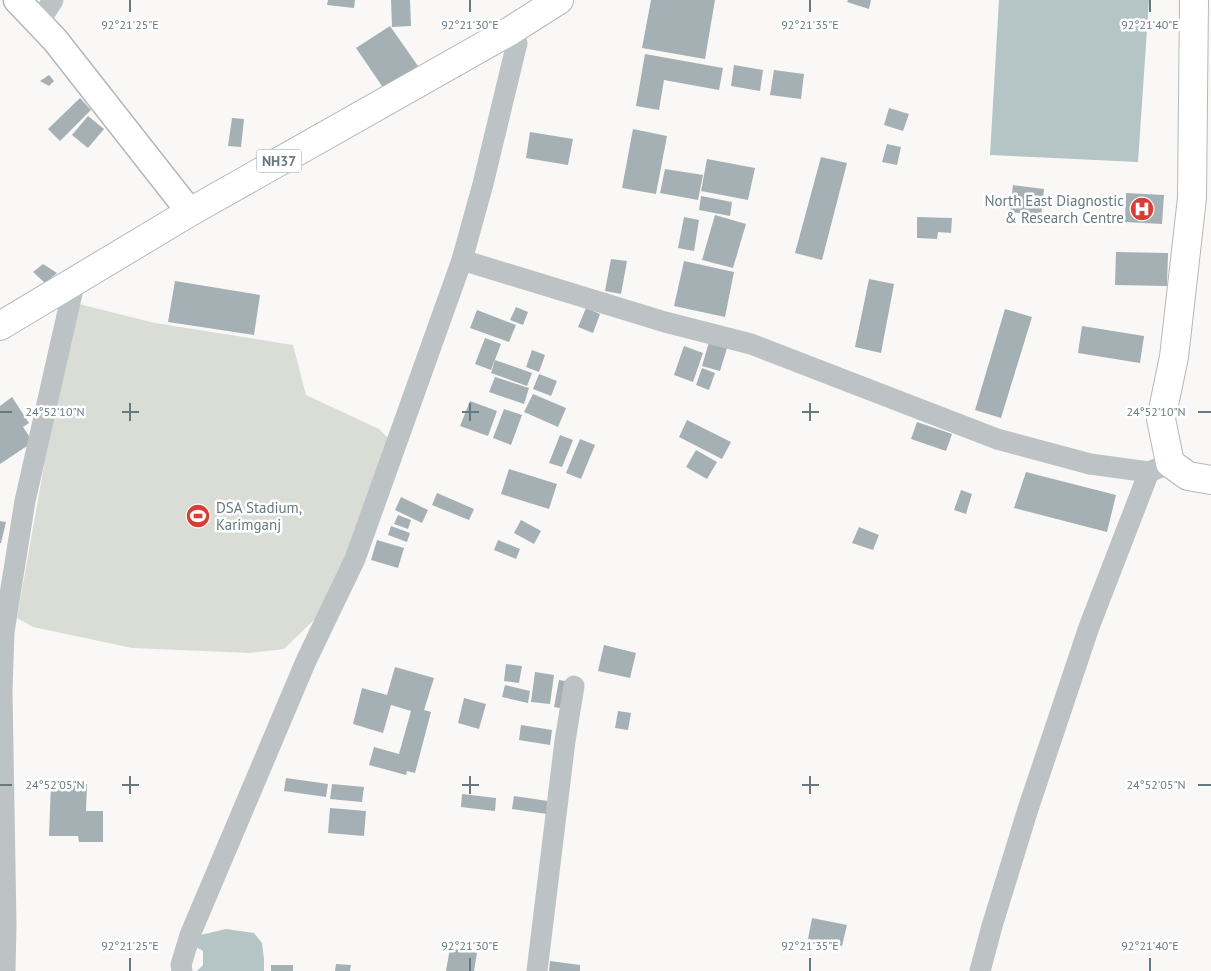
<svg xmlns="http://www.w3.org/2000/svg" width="1211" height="971" font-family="'PT Sans',sans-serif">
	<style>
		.green { fill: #daddd6 }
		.water { fill: #b5c5c5 }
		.building { fill: #a4b0b3 }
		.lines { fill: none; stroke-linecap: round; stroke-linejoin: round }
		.major-casing { stroke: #b1b8ba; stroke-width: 29 }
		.highway-casing { stroke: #b3b8ba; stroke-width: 30 }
		.minor { stroke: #bdc3c5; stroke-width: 21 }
		.major { stroke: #fff; stroke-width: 26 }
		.highway { stroke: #fff; stroke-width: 28 }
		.ticks { fill: none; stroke: #65797f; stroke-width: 2 }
		.labels { text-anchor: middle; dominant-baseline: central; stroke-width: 5; stroke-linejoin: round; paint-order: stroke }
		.shield { fill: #fff; stroke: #93a1a5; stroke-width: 1 }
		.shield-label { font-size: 14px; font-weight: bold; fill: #65797f }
		.poi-label { font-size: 15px; fill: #65797f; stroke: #fff; text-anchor: end }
		.ticks-label { font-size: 12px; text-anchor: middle; fill: #65797f; stroke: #fff; stroke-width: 5; stroke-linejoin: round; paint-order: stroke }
	</style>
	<rect width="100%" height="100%" fill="#f9f8f6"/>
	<path class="green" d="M79,304L155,323L293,345L306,395L379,429L391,441L342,565L318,616L284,649L249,653L132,648L33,627L17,618L45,460Z"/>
	<g class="water">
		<path d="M999,0H1149L1138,162L990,155Z"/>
		<path d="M226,929L254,933L262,943L264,959V971H197L203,965V951L196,947V936Z"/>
	</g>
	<g class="building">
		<path d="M328,0H355L354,8L327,5Z"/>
		<path d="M391,0H410L411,26L392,27Z"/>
		<path d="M651,0H715L705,59L642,48Z"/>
		<path d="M848,0H871L869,9L847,2Z"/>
		<path d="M390,26L418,66L384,89L356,48Z"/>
		<path d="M645,54L723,68L719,90L664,80L659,110L636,106Z"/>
		<path d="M734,65L763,70L760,91L731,86Z"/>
		<path d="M774,70L804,74L801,99L770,95Z"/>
		<path d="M49,75L54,81L49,86L40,81Z"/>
		<path d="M80,98L91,110L60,141L48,129Z"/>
		<path d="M889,108L909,114L903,131L884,125Z"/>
		<path d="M88,116L104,129L88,148L72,135Z"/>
		<path d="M232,118L244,119L241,147L228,146Z"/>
		<path d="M633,129L667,136L656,194L622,188Z"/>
		<path d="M530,132L573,139L568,165L526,158Z"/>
		<path d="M887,144L901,147L897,165L882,162Z"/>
		<path d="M821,157L847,163L822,260L795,253Z"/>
		<path d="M707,159L755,168L748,200L701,191Z"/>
		<path d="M665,169L703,175L698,200L660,193Z"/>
		<path d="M1013,185L1044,189L1041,216L1010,212Z"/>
		<path d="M1126,193L1164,195L1162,224L1125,222Z"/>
		<path d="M701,196L732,202L730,216L699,210Z"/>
		<path d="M715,215L746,224L733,268L702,260Z"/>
		<path d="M684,217L699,220L694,251L678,248Z"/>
		<path d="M917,217L952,218L951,233L938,232L937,239L917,238Z"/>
		<path d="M1116,252L1168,253L1167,286L1115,285Z"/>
		<path d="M611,259L627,261L621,294L605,291Z"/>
		<path d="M684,261L734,272L725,317L674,306Z"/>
		<path d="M43,264L57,273L45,283L33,272Z"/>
		<path d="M869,279L894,284L881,353L855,347Z"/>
		<path d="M175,281L260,295L254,335L168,322Z"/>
		<path d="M516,307L528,312L523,325L510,320Z"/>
		<path d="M586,308L600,314L593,333L578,327Z"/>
		<path d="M1005,309L1032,317L1001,418L975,410Z"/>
		<path d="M477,310L516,325L509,342L470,328Z"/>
		<path d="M1082,326L1144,336L1140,363L1078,353Z"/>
		<path d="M485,338L501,344L491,370L475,364Z"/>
		<path d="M709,342L727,348L720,371L702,366Z"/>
		<path d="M684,346L703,353L693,382L674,375Z"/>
		<path d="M532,350L545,355L539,372L526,367Z"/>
		<path d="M495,360L532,373L527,386L491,373Z"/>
		<path d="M702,368L715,373L709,390L696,385Z"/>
		<path d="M539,374L557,381L551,396L533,389Z"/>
		<path d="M495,377L529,388L524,404L489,392Z"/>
		<path d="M533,394L566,408L558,427L524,412Z"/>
		<path d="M12,397L29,423L23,427L33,442L0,464V406Z"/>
		<path d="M470,401L497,411L488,436L460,426Z"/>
		<path d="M504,409L522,415L511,445L493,438Z"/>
		<path d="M687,420L731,442L722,459L679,437Z"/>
		<path d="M917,422L952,434L946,451L911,439Z"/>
		<path d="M560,435L573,440L562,467L549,463Z"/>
		<path d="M580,439L595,445L581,479L566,473Z"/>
		<path d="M696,450L717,462L707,479L686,467Z"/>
		<path d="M509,469L557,484L549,509L501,494Z"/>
		<path d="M1026,472L1116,495L1107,532L1014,508Z"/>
		<path d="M961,490L972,494L966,514L954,510Z"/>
		<path d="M437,493L474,509L469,520L432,505Z"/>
		<path d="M401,497L428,510L422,523L395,510Z"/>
		<path d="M398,515L411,520L408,529L394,524Z"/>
		<path d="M521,520L541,531L534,544L514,533Z"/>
		<path d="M0,521L6,522L1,543H0Z"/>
		<path d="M391,526L410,533L407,542L388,535Z"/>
		<path d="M859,527L879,535L873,550L852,543Z"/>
		<path d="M377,540L404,548L398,568L371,560Z"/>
		<path d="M498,540L520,549L516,559L494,550Z"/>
		<path d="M604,645L636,653L630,678L598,671Z"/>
		<path d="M506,664L522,666L519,683L504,681Z"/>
		<path d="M395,667L434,678L424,710L431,712L415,773L407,771L406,775L369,765L374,747L399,754L411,711L391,705L383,733L353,724L362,688L387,695Z"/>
		<path d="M535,672L554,675L550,704L531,702Z"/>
		<path d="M559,680L576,683L572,710L554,707Z"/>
		<path d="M505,685L530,691L528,703L502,697Z"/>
		<path d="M464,698L486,704L479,729L458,723Z"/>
		<path d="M618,711L631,713L628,730L615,728Z"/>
		<path d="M521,725L552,730L550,745L519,740Z"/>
		<path d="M286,778L328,784L326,797L284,791Z"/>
		<path d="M51,783L87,784L86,811H103V842H79L78,836H49Z"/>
		<path d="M332,784L364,787L362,802L330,799Z"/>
		<path d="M462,794L496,798L495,811L461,807Z"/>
		<path d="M514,796L548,801L547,814L512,809Z"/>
		<path d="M330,808L366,811L364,836L328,833Z"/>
		<path d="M812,918L847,925L842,946L808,939Z"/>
		<path d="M450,948L477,953L474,971H446Z"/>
		<path d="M550,961L580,965V971H549Z"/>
		<path d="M336,964L351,965L350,971H335Z"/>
		<rect x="271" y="965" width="22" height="6"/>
	</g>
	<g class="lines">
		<g class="major-casing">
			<path id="major" d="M17,0L55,40L190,212"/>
		</g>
		<g class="highway-casing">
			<g id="highway">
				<path d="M1194,0L1192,198L1174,357L1161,419L1170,463L1188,476L1211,480"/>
				<path d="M0,326L190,212L510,31L559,0"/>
			</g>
		</g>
		<g class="minor">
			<path d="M39,22L53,0"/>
			<path d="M462,260L665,322L751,344L997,439L1090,464L1149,472"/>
			<path d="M5,971L6,925L2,691L4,632L25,501L75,280"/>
			<path d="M182,971L181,965L190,935L306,661L355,559L462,260L483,184L517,43L510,31"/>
			<path d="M537,971L565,741L574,686"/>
			<path d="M980,971L992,926L1028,809L1089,627L1149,472L1161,467"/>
		</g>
		<use href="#major" class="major"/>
		<use href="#highway" class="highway"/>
	</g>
	<path class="ticks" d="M130,0V12M470,0V12M810,0V12M1150,0V12M130,403V421M470,403V421M810,403V421M0,412H12M122,412H139M462,412H479M802,412H819M1198,412H1211M130,776V794M470,776V794M810,776V794M0,785H12M122,785H139M462,785H479M802,785H819M1198,785H1211M130,958V971M470,958V971M810,958V971M1150,958V971"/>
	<defs>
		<g id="hospital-disc" transform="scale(1.25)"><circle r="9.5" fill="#d93e36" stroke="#fff"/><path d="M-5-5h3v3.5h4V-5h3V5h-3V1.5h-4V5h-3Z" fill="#fff"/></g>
		<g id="stadium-disc" transform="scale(1.25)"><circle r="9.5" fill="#d93e36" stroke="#fff"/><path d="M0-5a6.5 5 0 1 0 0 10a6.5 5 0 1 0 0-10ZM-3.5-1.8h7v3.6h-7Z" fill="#fff"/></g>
	</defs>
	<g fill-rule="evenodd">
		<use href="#hospital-disc" x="1142" y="209"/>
		<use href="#stadium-disc" x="198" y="516"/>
	</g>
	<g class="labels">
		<rect class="shield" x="256.5" y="149.5" width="45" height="23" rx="4"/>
		<g class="shield-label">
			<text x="279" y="161">NH37</text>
		</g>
		<g class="poi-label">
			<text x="1124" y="200">North East Diagnostic<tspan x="1124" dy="17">&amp; Research Centre</tspan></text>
			<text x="216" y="507" text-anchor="start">DSA Stadium,<tspan x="216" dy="17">Karimganj</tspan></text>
		</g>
	</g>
	<g class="ticks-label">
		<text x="130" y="29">92°21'25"E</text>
		<text x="470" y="29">92°21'30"E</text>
		<text x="810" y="29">92°21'35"E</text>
		<text x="1150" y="29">92°21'40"E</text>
		<text x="55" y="416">24°52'10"N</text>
		<text x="1156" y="416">24°52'10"N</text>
		<text x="55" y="789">24°52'05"N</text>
		<text x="1156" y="789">24°52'05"N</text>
		<text x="130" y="950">92°21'25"E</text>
		<text x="470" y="950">92°21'30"E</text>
		<text x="810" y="950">92°21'35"E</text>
		<text x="1150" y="950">92°21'40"E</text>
	</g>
</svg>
